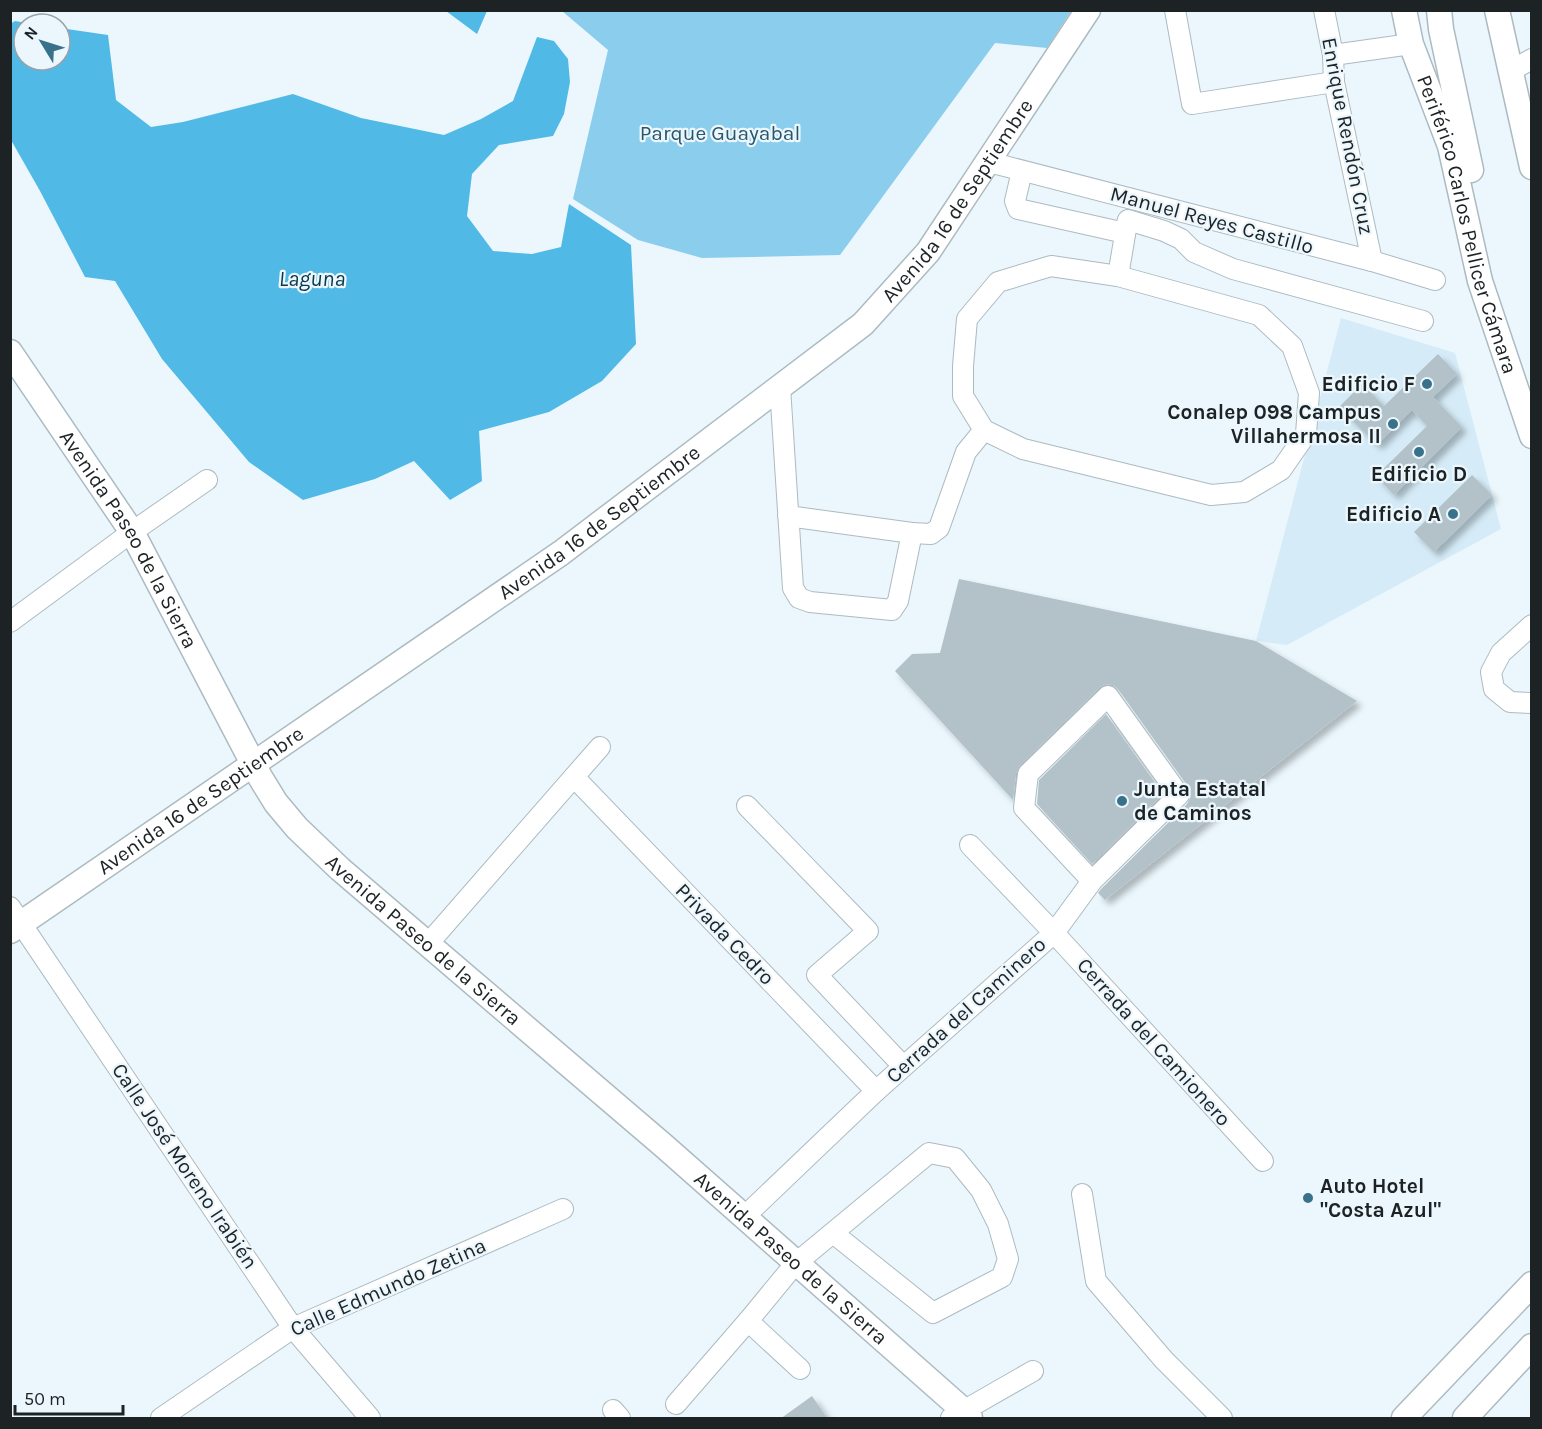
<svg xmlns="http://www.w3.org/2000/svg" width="1542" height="1429" font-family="Karla,sans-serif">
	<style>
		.built { fill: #d5ecf8 }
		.green { fill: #8bcded }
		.water { fill: #50b9e6 }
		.building { fill: #b3c2c9; filter: url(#shadow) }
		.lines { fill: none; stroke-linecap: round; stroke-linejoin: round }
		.minor-casing { stroke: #acbbc2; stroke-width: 22 }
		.major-casing { stroke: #acbbc2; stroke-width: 27 }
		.minor { stroke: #fff; stroke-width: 20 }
		.major { stroke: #fff; stroke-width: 24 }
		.poi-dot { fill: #39718b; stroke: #ebf7fd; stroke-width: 2 }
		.labels { text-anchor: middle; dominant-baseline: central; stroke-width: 4.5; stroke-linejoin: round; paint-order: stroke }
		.park-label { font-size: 21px; fill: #2a566a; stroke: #ebf7fd }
		.street-label { font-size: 21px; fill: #1d2325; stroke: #ebf7fd }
		.poi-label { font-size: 21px; font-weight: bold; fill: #1d2325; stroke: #ebf7fd; text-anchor: end }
		.water-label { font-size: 22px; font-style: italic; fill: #09384b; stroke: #ebf7fd }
	</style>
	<defs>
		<filter id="shadow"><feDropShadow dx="5" dy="5" stdDeviation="3" flood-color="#0004"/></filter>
	</defs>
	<rect width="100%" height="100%" fill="#ebf7fd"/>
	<path class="built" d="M1341,318L1455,353L1501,529L1287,645L1256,641Z"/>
	<path class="green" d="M562,11H1071L1047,48L995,43L840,255L702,258L638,240L573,199L608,50Z"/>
	<g class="water">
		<path d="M446,11L487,10V11L477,34Z"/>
		<path d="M15,21L33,24H24V60H60V28L108,35L116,100L151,127L183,122L293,94L361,118L444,135L481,119L513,101L537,37L554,41L568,59L570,82L564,114L553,136L499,145L472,174L467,216L493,251L532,254L561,247L569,204L631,245L636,344L602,381L549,412L479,431L482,481L450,500L414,461L375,479L303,500L249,462L162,359L115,281L85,277L40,191L11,140L10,24Z"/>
	</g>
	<g class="building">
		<path d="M1438,354L1457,374L1433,397L1462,427L1394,495L1376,476L1427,426L1412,410L1377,445L1339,407L1362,384L1384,406Z"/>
		<path d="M1472,475L1492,495L1434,552L1414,532Z"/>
		<path d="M959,579L1256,641L1357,701L1105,900L1098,893L1101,889L1187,804L1190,798L1189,788L1118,689L1113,685L1106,684L1100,687L1020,765L1016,773L1013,800L895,671L912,654L940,653Z"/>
		<path d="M1106,714L1163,794L1092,864L1037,804L1039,780Z"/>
		<path d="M812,1396L828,1419H780Z"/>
	</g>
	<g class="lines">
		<g class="minor-casing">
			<g id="minor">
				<path d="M1175,10L1192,104L1334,82"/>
				<path d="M1324,10L1333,55L1334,82L1372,261"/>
				<path d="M1333,55L1411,44"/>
				<path d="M1510,71L1532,59"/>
				<path d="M989,162L1372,261L1435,280"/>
				<path d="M1022,171L1015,201L1018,209L1125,233"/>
				<path d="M1128,220L1164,231L1181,239L1194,252L1233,269L1423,321"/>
				<path d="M1051,266L1118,276L1259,315L1292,346L1309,393L1306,434L1281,470L1244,492L1211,495L1023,449L984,430L963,396V366L967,319L998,282Z"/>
				<path d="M1118,276L1127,223"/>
				<path d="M780,387L793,588L799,598L810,602L892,610L898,601L912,533L788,516"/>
				<path d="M912,533L931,534L939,528L966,452L984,430"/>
				<path d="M10,622L132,532L207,480"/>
				<path d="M1532,625L1501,653L1491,672L1494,689L1510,702L1532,703"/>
				<path d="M574,777L876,1091"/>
				<path d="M747,806L868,931L817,975L903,1066"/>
				<path d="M970,845L1054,933L1263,1161"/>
				<path d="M10,907L293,1328L370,1418"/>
				<path d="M427,945L600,747"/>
				<path d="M1082,1194L1096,1281L1164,1360L1222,1418"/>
				<path d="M744,1217L876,1091L1054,933L1092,881L1179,795L1108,696L1028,774L1024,808L1092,881"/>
				<path d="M748,1321L800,1369"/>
				<path d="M676,1404L748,1321L795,1264L929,1153L955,1158L981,1190L998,1224L1008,1259L1002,1277L933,1313L833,1233"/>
				<path d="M613,1410L620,1418"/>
				<path d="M161,1418L293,1328L563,1209"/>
				<path d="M951,1418L1033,1371"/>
			</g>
		</g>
		<g class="major-casing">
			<g id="major">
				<path id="s1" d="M1404,10L1411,44L1450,146L1480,281L1532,436"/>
				<path d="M1439,10L1441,29L1471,170"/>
				<path d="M1497,10L1532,167"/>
				<path id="s2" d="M10,352L132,532L260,777L276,803L297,828L340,869L664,1146L963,1410L970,1418"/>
				<path id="s3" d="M10,931L561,553L863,324L928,252L1088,10"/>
				<path d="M1404,1418L1532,1284"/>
				<path d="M1465,1418L1532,1346"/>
			</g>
		</g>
		<use href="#minor" class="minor"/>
		<use href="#major" class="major"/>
	</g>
	<g class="poi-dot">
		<circle cx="1427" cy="384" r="6"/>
		<circle cx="1393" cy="424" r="6"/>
		<circle cx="1419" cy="452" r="6"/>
		<circle cx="1453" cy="514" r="6"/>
		<circle cx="1122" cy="801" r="6"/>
		<circle cx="1308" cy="1198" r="6"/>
	</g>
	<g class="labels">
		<g class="park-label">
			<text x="720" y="133">Parque Guayabal</text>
		</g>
		<g class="street-label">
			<text transform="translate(1348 136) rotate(79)">Enrique Rendón Cruz</text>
			<text stroke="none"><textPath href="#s3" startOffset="1203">Avenida 16 de Septiembre</textPath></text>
			<text transform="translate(1212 220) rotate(15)">Manuel Reyes Castillo</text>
			<text stroke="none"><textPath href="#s1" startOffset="224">Periférico Carlos Pellicer Cámara</textPath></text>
			<text stroke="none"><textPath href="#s3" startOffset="717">Avenida 16 de Septiembre</textPath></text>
			<text stroke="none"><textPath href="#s2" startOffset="222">Avenida Paseo de la Sierra</textPath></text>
			<text stroke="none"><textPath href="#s3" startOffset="231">Avenida 16 de Septiembre</textPath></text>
			<text transform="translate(725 934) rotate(46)">Privada Cedro</text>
			<text stroke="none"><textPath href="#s2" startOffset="726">Avenida Paseo de la Sierra</textPath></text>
			<text transform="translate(966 1010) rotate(-42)">Cerrada del Caminero</text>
			<text transform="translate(1154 1042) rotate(48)">Cerrada del Camionero</text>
			<text transform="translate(185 1166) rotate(56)">Calle José Moreno Irabién</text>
			<text stroke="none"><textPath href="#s2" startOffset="1212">Avenida Paseo de la Sierra</textPath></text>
			<text transform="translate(388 1287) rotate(-24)">Calle Edmundo Zetina</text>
		</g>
		<g class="poi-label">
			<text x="1415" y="384">Edificio F</text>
			<text x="1381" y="412">Conalep 098 Campus<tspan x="1381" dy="24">Villahermosa II</tspan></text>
			<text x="1419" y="474" text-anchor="middle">Edificio D</text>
			<text x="1441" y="514">Edificio A</text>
			<text x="1134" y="789" text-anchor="start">Junta Estatal<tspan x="1134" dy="24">de Caminos</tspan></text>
			<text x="1320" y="1186" text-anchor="start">Auto Hotel<tspan x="1320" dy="24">"Costa Azul"</tspan></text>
		</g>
		<g class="water-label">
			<text x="312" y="279">Laguna</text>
		</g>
	</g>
	<rect width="1542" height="1429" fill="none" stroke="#1d2325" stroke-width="24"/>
	<g transform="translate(42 42) rotate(308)"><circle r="28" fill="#ebf7fd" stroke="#99a2a7" stroke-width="1.5"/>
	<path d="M0-4.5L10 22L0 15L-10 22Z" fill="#39718b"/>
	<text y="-9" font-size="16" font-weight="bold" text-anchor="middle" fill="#1d2325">N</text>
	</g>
	<path d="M15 1405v9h108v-9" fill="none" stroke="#1d2325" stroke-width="3"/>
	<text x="24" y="1405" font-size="18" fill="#1d2325" stroke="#ebf7fd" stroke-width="4.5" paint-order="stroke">50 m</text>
</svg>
